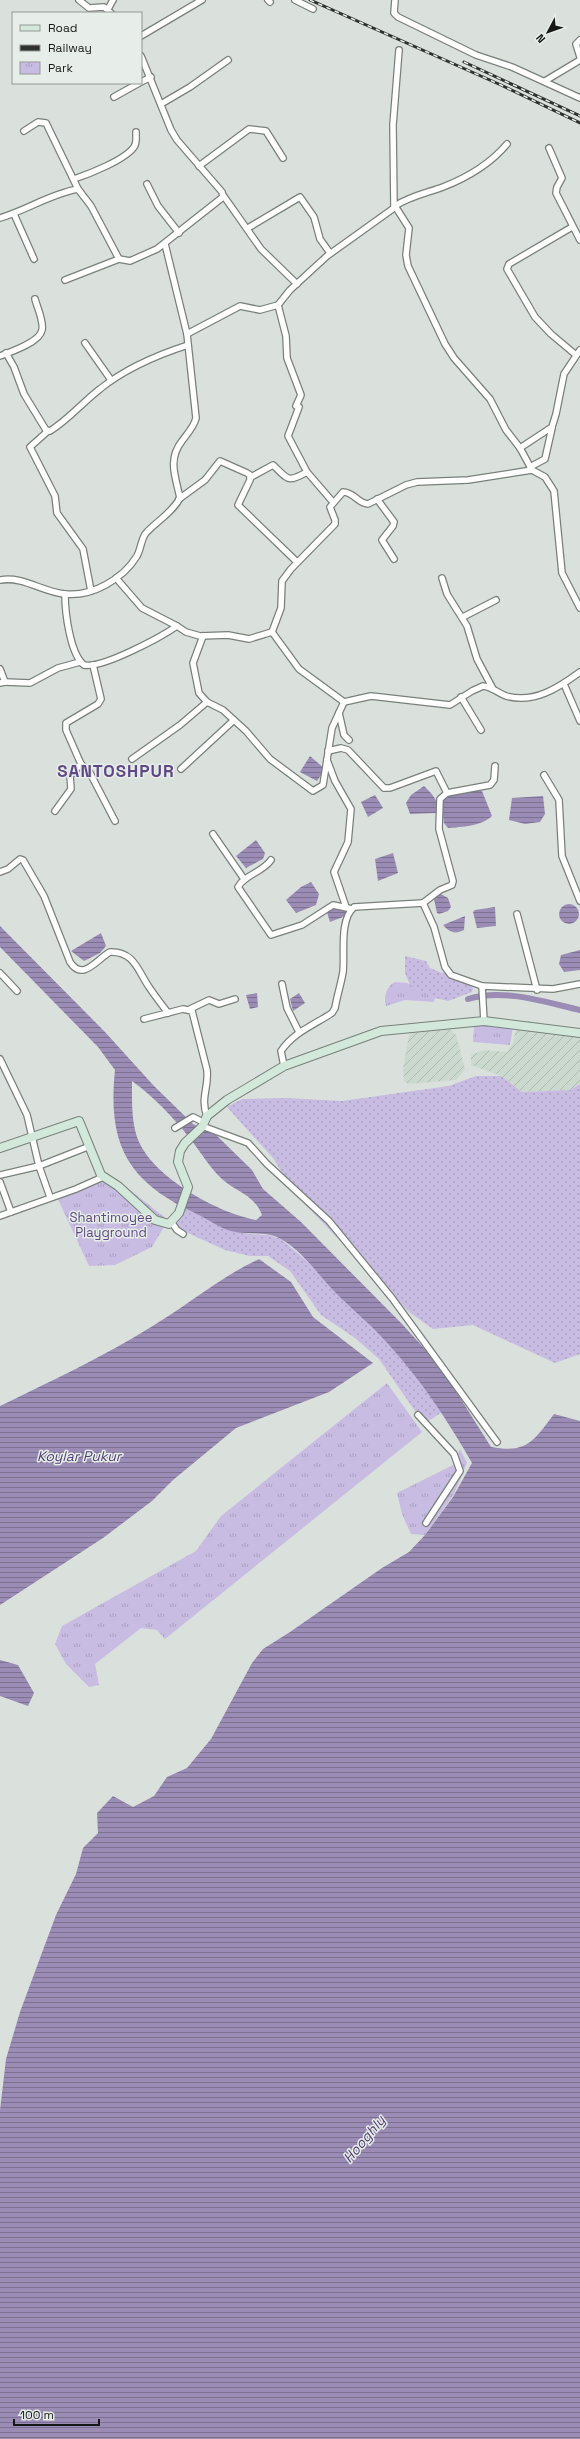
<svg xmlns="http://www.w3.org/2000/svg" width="580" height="2439" font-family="'Space Grotesk',sans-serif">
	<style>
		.industrial { fill: url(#industrial-furrows) }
		.grass { fill: url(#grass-dots) }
		.park { fill: url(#park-tufts) }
		.water { fill: url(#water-rules); fill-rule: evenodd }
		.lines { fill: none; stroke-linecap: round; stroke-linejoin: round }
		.canal { stroke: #9a8cb4; stroke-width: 6 }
		.street-casing { stroke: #79807b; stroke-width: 8 }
		.secondary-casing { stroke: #79807b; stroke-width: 10 }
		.street { stroke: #fff; stroke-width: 5.5 }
		.secondary { stroke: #d1e8da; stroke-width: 8 }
		.rail-casing { stroke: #2e312f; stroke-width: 3 }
		.rail { stroke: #e7eee9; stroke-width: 1.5; stroke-dasharray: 4.5; stroke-linecap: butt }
		.labels { text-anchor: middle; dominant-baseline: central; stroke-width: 3; stroke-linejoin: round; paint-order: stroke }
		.park-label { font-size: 13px; fill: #5e497f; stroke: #e7eee9 }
		.water-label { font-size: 14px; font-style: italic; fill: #533e73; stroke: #e7eee9 }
		.district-label { font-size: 17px; font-weight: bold; letter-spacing: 1px; fill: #5f4885; stroke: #e7eee9 }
	</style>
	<defs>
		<pattern id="industrial-furrows" width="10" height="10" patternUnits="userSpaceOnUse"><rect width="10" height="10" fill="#cbd9cf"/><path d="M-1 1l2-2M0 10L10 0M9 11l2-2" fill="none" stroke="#aebab1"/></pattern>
		<pattern id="grass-dots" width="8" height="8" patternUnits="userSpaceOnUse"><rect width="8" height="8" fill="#c8bce2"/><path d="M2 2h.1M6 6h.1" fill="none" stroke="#aba1c1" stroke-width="1.8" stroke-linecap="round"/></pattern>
		<pattern id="park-tufts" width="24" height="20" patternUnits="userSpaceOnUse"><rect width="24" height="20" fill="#c8bce2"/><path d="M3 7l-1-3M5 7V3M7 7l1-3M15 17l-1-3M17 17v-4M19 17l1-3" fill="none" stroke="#aba1c1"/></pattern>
		<pattern id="water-rules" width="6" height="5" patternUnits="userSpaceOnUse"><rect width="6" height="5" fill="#9a8cb4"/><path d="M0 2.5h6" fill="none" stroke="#7d7191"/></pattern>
	</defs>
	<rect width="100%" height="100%" fill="#dae1dc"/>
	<g class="industrial">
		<path d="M529,1021L580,1029V1084L570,1090L522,1092L501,1076L471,1065V1055L484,1050L507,1052L513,1043L517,1024Z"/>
		<path d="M447,1026L456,1035L465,1069L456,1080L409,1084L404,1081L403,1069L410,1029Z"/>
	</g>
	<g class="grass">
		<path d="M405,956L426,961L430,968L442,973L447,971L451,978L470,985L473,988L472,992L448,1001L435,998L410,985L405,973Z"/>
		<path d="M476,1076H501L522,1092L570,1090L580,1084V1354L555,1363L473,1325L433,1329L409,1312L297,1196L273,1158L227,1107L242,1099L285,1098L342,1101L449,1086Z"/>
		<path d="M185,1209L248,1234L268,1235L281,1239L307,1261L389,1344L417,1377L442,1412L424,1424L379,1359L355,1338L321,1315L290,1271L268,1256H250L225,1250L175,1227Z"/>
	</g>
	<g class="park">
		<path d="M395,982L407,983L435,998L434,1002L405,1000L386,1006C383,996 387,986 395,982Z"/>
		<path d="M514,1021L510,1045L473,1042L474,1026Z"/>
		<path d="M104,1177L115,1178L168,1220L152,1247L115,1265L89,1266L56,1195Z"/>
		<path d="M387,1383L422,1432L165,1639L157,1630L141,1628L95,1664L99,1685L89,1687L66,1664L55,1644L62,1626L196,1551L221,1516Z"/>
		<path d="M460,1449L467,1463L454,1494L425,1535L411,1534L402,1514L397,1493L453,1465Z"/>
	</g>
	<g class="water">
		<path d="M310,756L325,769L317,781L300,772Z"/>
		<path d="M424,786C432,794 441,802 436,813L410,814L406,803L411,795Z"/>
		<path d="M476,789L482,791L492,816C482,826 461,827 448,828L444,823L441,798L449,793Z"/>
		<path d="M375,795L383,808L368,817L361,802Z"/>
		<path d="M543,796L545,814L540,822L525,824L509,820L512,798Z"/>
		<path d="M256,840L265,853L263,859L246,868L236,856Z"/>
		<path d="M393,853L398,873L378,881L375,859Z"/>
		<path d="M311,882L319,894L316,905L296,913L286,900L301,887Z"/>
		<path d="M439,893L448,898L451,907L448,911L439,914L437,913L434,899Z"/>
		<path d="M346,904L348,915L330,922L325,906Z"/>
		<circle cx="569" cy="914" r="10"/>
		<path d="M495,907L496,926L477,928L473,912L475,910Z"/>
		<path d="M465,916L464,930C455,934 450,933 443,925Z"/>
		<path d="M0,926L105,1032L154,1086L193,1124L215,1134L252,1170L263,1189L301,1222L403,1325L440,1366L491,1447C528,1454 534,1440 554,1414L580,1421V2439H0V2110L6,2059L20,2012L56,1915L76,1874L83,1848L98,1833L97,1813L113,1796L133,1807L154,1796L167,1777L187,1768L211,1739L252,1663L263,1649L290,1632L382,1568L409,1552L425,1535L453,1497L472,1463C448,1421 422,1381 389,1345C372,1325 351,1309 333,1290C317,1273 302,1251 281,1239C267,1231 247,1235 231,1231C220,1228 209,1220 199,1215C129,1183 107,1147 115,1070L98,1047L0,947ZM132,1081C153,1096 176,1120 192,1141C202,1154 210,1168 222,1179C236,1192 255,1195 262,1215L256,1220C218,1213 155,1178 139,1142C131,1124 132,1100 132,1081Z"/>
		<path d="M101,933L106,946L100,953L84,961L71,951Z"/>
		<path d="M580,950V970L564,972L559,964L561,955Z"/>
		<path d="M257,993L258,1007L250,1009L246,995Z"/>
		<path d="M299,993L305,1003L293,1011L290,999Z"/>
		<path d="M259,1259L291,1282L313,1317L373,1363L329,1392L236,1428L173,1480L152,1501L103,1538L0,1605V1406C51,1381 103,1357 151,1327C188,1305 220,1277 259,1259Z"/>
		<path d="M0,1660L18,1665L34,1693L28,1706L0,1696Z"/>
	</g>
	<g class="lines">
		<path class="canal" d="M468,999C503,988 545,1002 580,1010"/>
		<g class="street-casing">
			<g id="street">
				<path d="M79,0L89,8L104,7L111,13"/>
				<path d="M268,0L270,2"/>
				<path d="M295,0L313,9"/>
				<path d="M395,0L394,13L398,17L476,55L512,67L580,98"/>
				<path d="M108,9L113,0"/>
				<path d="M141,36L202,0"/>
				<path d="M580,40L576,44L580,57"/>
				<path d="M545,81L580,60"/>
				<path d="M141,82L151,77"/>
				<path d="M114,97L139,83"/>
				<path d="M161,104L190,87L228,60"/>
				<path d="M24,131L38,122L46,123L78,189"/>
				<path d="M507,144C491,163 466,178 443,187C427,193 410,196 395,206L409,228L406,255L408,266L445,344L454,358L490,399L506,430L520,448"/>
				<path d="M549,148L562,178L557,187L556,193L580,240"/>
				<path d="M199,166L249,129L266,131L283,158"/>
				<path d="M74,179C89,174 125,160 134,147C137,143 136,137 136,132"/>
				<path d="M147,184L158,206L179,233"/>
				<path d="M223,195L261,249L297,284"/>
				<path d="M14,214L34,259"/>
				<path d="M0,218C27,210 50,194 78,189L91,206L119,259L130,261L157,249L223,197L222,192L177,140L171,130L141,56"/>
				<path d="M572,227L509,264L507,269L535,317L551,334L576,355"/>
				<path d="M248,228L300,197L314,217L320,239L330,253"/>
				<path d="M65,280L119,259"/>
				<path d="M278,305L286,336L287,358L301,395L296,406"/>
				<path d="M187,334L240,306L260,310L278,305L290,290L327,256L394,208L393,125L399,50"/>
				<path d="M85,343L111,380"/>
				<path d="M580,350L564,374L556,414L552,427L520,448L532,470L545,477L554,491L562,573L580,608"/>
				<path d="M6,353L14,367L24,394L46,430L50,431C68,420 83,402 100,389C126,368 157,355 188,345"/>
				<path d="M0,356C11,352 40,342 42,330C44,321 37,307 35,299"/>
				<path d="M299,407L288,436L307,472L332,501"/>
				<path d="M48,431L30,447L55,496L57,513L83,549L91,591"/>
				<path d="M530,467L545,459L552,428"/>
				<path d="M251,477L273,465C289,480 287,483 307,472"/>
				<path d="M179,499L205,480L220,461L247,473L250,475V480L238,505L297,562"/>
				<path d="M377,499L394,522L393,526L382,540L394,559"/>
				<path d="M442,578L447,594L467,626L477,659L493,689"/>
				<path d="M0,580C24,576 42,592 65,594C92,597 123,579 137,556C141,549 141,539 146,533C157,521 172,513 180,498C176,478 167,460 182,441C187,434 194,427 196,418L187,334L165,244"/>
				<path d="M65,594C65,612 70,654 84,665C102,669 161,637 177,626L142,608L116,578"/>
				<path d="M463,617L496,600"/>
				<path d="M177,626L186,632L200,636L228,635L249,639L272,632L281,608L282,581L291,569L335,524V520L330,507L343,492C354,492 357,503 368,504L406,485L417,482L468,480L532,470"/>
				<path d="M272,632L299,669L344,702L371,696L450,705L472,691L483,686C492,687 498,693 506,696C534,704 558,688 580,672"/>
				<path d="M203,636L193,663L199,693L207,702L223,710L246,731L270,759L313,791L323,785L332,728L344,702"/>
				<path d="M0,669L5,682L0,683"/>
				<path d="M5,682L30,683L58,668L80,662"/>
				<path d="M564,684L580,721"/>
				<path d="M461,697L481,730"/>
				<path d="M339,713L344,735L349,740"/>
				<path d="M328,751L341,748L348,750L384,788H390L436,771L447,793"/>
				<path d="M132,759L180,725L207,702"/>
				<path d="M327,760L335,781L351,809L348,842L334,872L346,907"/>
				<path d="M81,764L90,773L115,821"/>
				<path d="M181,769L234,720"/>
				<path d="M544,775L559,800L562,856L580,901"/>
				<path d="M55,811L71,789L70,776L81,764L66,730V723L98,704L101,699L93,665"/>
				<path d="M213,834L244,879"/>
				<path d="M271,860C263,872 244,875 238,887L271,935L302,925L333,905L352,909"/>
				<path d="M0,872L8,869L20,859L23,860L44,896L70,962C83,982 97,959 110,952C134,951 138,971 149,987C155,996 162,1005 168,1013"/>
				<path d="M423,903L440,890L452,885L453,881L439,829L440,799L447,793L490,785L494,780L495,766"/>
				<path d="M517,914L537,990"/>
				<path d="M0,973L17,991"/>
				<path d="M282,984L287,1008L299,1032"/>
				<path d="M190,1009L209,1000L219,1004L235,999"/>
				<path d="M144,1019L183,1009L192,1011L207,1070C209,1088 200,1098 207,1116"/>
				<path d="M484,1021L482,986L553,989L580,984"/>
				<path d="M0,1059L27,1115L39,1166L50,1197"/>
				<path d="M284,1066L281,1051C294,1032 314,1025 332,1013L335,1008C337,996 341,984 343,972C345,954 339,920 354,907L423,903L434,927L445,967L451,975L482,986"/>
				<path d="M202,1126L248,1143L267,1164L329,1221L392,1298L497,1442"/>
				<path d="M175,1128L193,1117L203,1122"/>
				<path d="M0,1175L39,1166L90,1146"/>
				<path d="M0,1182L11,1212"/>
				<path d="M0,1216L76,1189L103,1177"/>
				<path d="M172,1223L177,1230L183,1234"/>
				<path d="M418,1415L454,1454L460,1471L426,1523"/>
			</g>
		</g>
		<g class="secondary-casing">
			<path id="secondary" d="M0,1148L79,1121L101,1175L118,1186L155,1220L169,1224L179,1213L188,1187L178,1162L180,1151L185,1143L202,1127L207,1116L227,1100L284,1066L381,1031L484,1021L580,1033"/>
		</g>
		<use href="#street" class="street"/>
		<use href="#secondary" class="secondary"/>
		<g class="rail-casing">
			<g id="rail">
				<path d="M310,0L501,85L580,123"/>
				<path d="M464,62L580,116"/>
			</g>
		</g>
		<use href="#rail" class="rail"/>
	</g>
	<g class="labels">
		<g class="park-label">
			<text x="111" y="1217">Shantimoyee<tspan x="111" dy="15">Playground</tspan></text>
		</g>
		<g class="water-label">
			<text x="79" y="1456">Koylar Pukur</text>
			<text transform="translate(364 2139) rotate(-50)">Hooghly</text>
		</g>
		<g class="district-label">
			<text x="116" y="771">SANTOSHPUR</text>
		</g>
	</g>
	<rect x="12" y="12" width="130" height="72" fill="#e7eee9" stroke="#939895"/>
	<rect x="20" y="25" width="20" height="6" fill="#d1e8da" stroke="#939895"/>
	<text x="48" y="32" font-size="12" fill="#161817">Road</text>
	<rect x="20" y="45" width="20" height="6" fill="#2e312f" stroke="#939895"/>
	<text x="48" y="52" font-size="12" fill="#161817">Railway</text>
	<rect x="20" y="62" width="20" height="12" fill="url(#park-tufts)" stroke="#939895"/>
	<text x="48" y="72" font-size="12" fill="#161817">Park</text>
	<g transform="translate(548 32) rotate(229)" stroke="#e7eee9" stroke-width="3" paint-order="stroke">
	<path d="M0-3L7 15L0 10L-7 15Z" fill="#161817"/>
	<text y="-6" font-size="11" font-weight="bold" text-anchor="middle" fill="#161817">N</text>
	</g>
	<path d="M14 2419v6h85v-6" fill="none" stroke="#161817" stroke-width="2"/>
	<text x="20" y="2419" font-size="12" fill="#161817" stroke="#e7eee9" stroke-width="3" paint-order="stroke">100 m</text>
</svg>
